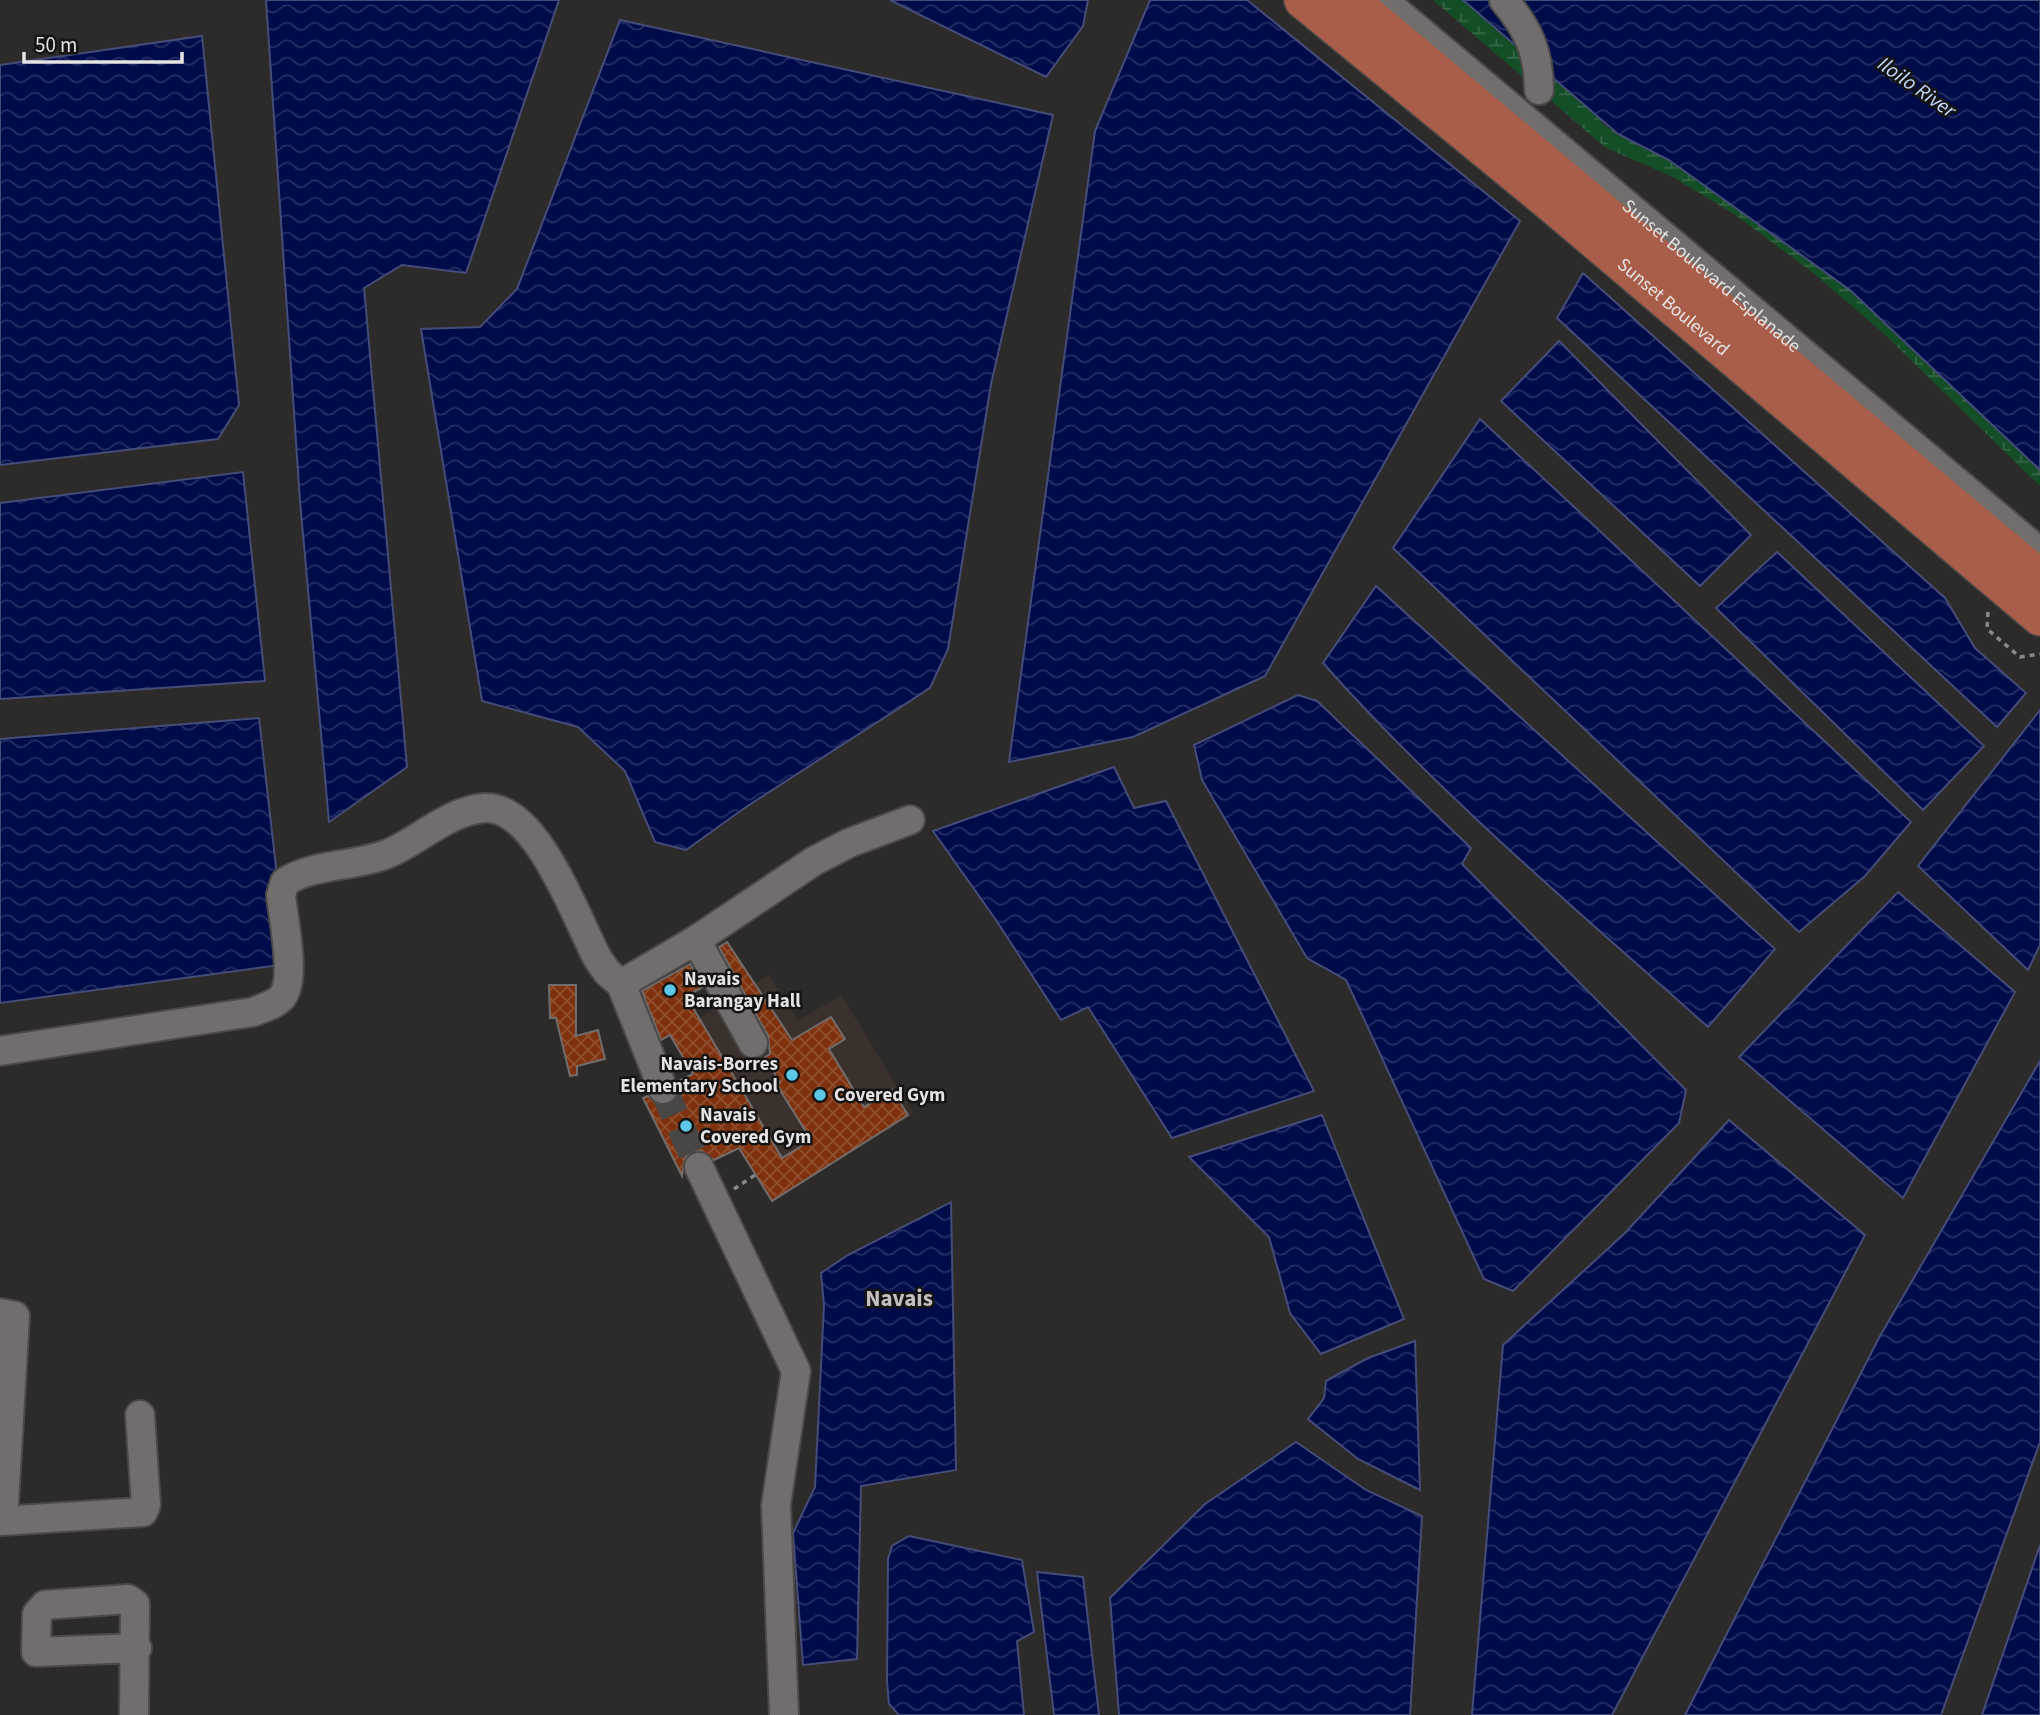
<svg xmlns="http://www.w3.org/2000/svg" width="2040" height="1715" font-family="'Source Sans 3',sans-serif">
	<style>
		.built { fill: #3a312d }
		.wetland { fill: url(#wetland-marsh) }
		.water { fill: url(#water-waves); stroke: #454c78; stroke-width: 2 }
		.building { fill: url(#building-cross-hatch); stroke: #706d6c; stroke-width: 2 }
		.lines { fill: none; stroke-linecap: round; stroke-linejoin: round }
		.minor-tunnel { stroke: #494746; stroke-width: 28; stroke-dasharray: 28 14; stroke-linecap: butt }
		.minor-casing { stroke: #4c4949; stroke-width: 32 }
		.major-casing { stroke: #4c4949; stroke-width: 40 }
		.path { stroke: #8a8888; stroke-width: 3.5; stroke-dasharray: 5 5; stroke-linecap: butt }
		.minor { stroke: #716e6d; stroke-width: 28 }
		.major { stroke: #a95e49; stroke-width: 37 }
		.poi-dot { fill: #5dc7e8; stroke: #151413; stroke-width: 2.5 }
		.labels { text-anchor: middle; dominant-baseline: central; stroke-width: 5; stroke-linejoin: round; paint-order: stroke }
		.street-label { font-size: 19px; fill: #e5e3e3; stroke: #151413 }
		.poi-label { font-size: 19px; font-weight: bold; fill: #e5e3e3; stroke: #151413; text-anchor: start }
		.water-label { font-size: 21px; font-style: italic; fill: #c1d7fe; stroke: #151413 }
		.quarter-label { font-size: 23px; font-weight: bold; fill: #c3c0bf; stroke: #151413 }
	</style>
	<defs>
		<pattern id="wetland-marsh" width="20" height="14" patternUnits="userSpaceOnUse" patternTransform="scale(1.75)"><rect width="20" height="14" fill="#144e27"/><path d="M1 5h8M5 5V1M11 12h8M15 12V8" fill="none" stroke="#366746"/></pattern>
		<pattern id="water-waves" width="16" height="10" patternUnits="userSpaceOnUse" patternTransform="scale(1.75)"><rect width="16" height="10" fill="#000b4a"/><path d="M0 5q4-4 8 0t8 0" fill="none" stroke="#252e64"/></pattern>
		<pattern id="building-cross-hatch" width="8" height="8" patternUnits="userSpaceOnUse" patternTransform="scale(1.75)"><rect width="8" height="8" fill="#7e310c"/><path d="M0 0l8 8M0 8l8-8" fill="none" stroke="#904f2f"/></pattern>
	</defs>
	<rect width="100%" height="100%" fill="#2d2b2a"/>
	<path class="built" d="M769,975L798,1021L841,995L914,1114L772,1201L670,1036Z"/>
	<path class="wetland" d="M1433,0H1504L1606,99L1601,123L1618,134L1630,131L2040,424V486L1882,332L1812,272L1734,214L1671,176L1606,148Z"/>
	<g class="water">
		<path d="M266,0H559L466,273L402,265L364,288L407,767L329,822L300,501Z"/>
		<path d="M890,0H1088L1083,26L1046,77Z"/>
		<path d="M1150,0H1247L1520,221L1265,676L1133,737L1009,762L1095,131Z"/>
		<path d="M1463,0H2040V470L1850,290L1669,160L1618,134Z"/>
		<path d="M620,20L1053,115L991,384L948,649L930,688L746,807L686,850L655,842L625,771L578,727L482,701L421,329L480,327L517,289Z"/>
		<path d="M202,36L239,405L218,439L0,465V65Z"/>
		<path d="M1583,273L1945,598L1975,648L2026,693L1997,727L1557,318Z"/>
		<path d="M1559,341L1751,535L1700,586L1501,401Z"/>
		<path d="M1480,419L1911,822L1865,876L1799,932L1393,548Z"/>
		<path d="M243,472L265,681L0,699V503Z"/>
		<path d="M1777,552L1984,746L1923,810L1716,608Z"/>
		<path d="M1376,586L1775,949L1708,1027C1576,909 1440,795 1323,663Z"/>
		<path d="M1298,695L1317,701L1471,848L1462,864L1686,1090L1679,1123L1513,1291L1484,1279L1346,980L1307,958L1202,780L1194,745Z"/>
		<path d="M2040,710V945L2028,970L1918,866Z"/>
		<path d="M259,718L287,964L0,1003V739Z"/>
		<path d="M1114,767L1134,808L1166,801L1314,1091L1172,1138L1088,1007L1061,1020L996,920L933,831Z"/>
		<path d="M1898,892L2015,992L1903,1198L1739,1057Z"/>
		<path d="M2040,1061V1442L1941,1715H1685L1880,1336Z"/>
		<path d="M1322,1115L1404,1319L1321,1354L1290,1313L1269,1237L1189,1157Z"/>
		<path d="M1729,1120L1865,1235L1612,1715H1472L1503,1345L1625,1233Z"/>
		<path d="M951,1202L956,1470L861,1486L857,1659L803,1665L793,1533L815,1487L824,1305L821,1273L848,1255Z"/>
		<path d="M1415,1341L1420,1490L1358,1459L1308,1419L1324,1398L1326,1381L1368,1358Z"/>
		<path d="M1296,1442L1366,1490L1422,1516L1410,1715H1119L1110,1598L1205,1504Z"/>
		<path d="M909,1536L1022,1560L1034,1632L1017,1641L1024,1715H899L889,1704L887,1681L888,1559L892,1546Z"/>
		<path d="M2040,1545V1715H1982Z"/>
		<path d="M1037,1572L1083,1577L1099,1715H1054Z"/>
	</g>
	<g class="building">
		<path d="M727,942L792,1040L831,1017L845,1039L829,1049L864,1107L892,1090L908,1115L772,1201L739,1148L714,1160L701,1151L691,1152L685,1158L682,1176L643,1098L648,1096L660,1105L670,1104L679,1092L678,1081L693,1074L670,1035L661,1040L642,991L690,964L703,987L686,996L782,1158L811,1140L777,1085L780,1083L765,1057L770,1054L768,1036L719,947Z"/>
		<path d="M549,985H576V1036L598,1030L605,1059L577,1066V1075L570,1076L556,1018H550Z"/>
	</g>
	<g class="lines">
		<path class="minor-tunnel" d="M663,1089L699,1167"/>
		<g class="minor-casing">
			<g id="minor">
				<path id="s1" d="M1383,0L2040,552"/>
				<path d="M1504,0C1528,29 1539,52 1539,90"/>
				<path d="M696,940L753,1043"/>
				<path d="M0,1051L253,1012C262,1008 275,1005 282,997C297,979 283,918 281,895L285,882C315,863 354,867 387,854C419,841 448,811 484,808C537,804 576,919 598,959L607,972L621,984"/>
				<path d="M663,1089L621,984L696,940L814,861L849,843L910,820"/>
				<path d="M699,1167L796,1371L776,1505L784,1715"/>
				<path d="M0,1313L15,1316L3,1520"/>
				<path d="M0,1521L143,1512L146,1505L140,1415"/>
				<path d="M134,1715L135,1604L128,1599L45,1605L37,1614L36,1652L137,1648"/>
			</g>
		</g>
		<g class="major-casing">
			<g id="major">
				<path id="s2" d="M1303,0L1552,204L2040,617"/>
				<path d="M1350,0L2040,578"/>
			</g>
		</g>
		<g class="path">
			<path d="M1988,612L1987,629L2020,657L2040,654"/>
			<path d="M734,1189L755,1175"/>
		</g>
		<use href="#minor" class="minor"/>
		<use href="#major" class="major"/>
	</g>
	<g class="poi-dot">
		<circle cx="670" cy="990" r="7"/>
		<circle cx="792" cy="1075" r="7"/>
		<circle cx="820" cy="1095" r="7"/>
		<circle cx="686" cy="1126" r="7"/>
	</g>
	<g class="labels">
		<g class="street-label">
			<text stroke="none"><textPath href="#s1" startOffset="429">Sunset Boulevard Esplanade</textPath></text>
			<text stroke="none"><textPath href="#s2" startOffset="481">Sunset Boulevard</textPath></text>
		</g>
		<g class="poi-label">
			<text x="684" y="979">Navais<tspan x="684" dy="22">Barangay Hall</tspan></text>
			<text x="778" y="1064" text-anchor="end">Navais-Borres<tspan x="778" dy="22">Elementary School</tspan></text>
			<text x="834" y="1095">Covered Gym</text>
			<text x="700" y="1115">Navais<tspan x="700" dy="22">Covered Gym</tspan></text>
		</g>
		<g class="water-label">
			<text transform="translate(1917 87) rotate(35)">Iloilo River</text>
		</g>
		<g class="quarter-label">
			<text x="899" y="1298">Navais</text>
		</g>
	</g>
	<path d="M24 52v10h158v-10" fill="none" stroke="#e5e3e3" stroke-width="3.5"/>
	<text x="35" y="52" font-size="21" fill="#e5e3e3" stroke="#151413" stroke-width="5" paint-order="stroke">50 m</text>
</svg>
